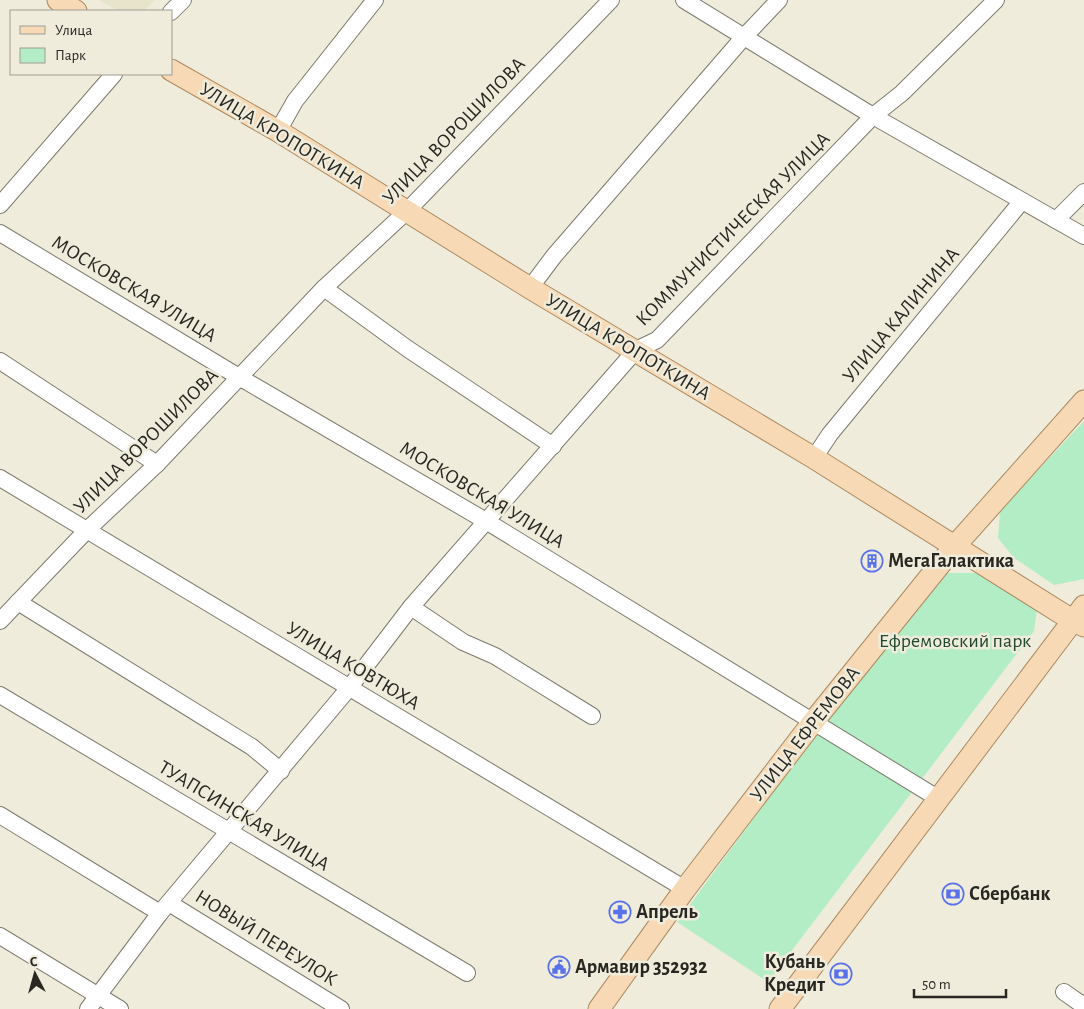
<svg xmlns="http://www.w3.org/2000/svg" width="1084" height="1009" font-family="'Alegreya Sans',sans-serif">
	<style>
		.built { fill: #e8e4cc }
		.green { fill: #b3edc5 }
		.lines { fill: none; stroke-linecap: round; stroke-linejoin: round }
		.minor-casing { stroke: #7d7b6d; stroke-width: 18 }
		.major-casing { stroke: #ab8a61; stroke-width: 23 }
		.minor { stroke: #fff; stroke-width: 16 }
		.major { stroke: #f7d9b5; stroke-width: 21 }
		.labels { text-anchor: middle; dominant-baseline: central; stroke-width: 5; stroke-linejoin: round; paint-order: stroke }
		.street-label { font-size: 20px; fill: #282721; stroke: #efecdc }
		.poi-label { font-size: 20px; font-weight: bold; fill: #282721; stroke: #efecdc; text-anchor: start }
		.park-label { font-size: 20px; fill: #204930; stroke: #efecdc }
	</style>
	<rect width="100%" height="100%" fill="#efecdc"/>
	<path class="built" d="M99,0H155L144,11H118Z"/>
	<g class="green">
		<path d="M1084,421V579L1054,585L1014,558L998,538L1000,511Z"/>
		<path d="M935,573H975L993,580L1037,609L1034,631L768,982L677,922Z"/>
	</g>
	<g class="lines">
		<g class="minor-casing">
			<g id="minor">
				<path d="M684,0L873,116L1084,236"/>
				<path d="M171,12L183,0"/>
				<path d="M278,131L295,101L375,0"/>
				<path d="M0,205L114,74"/>
				<path d="M1056,220L1084,192"/>
				<path d="M0,233L239,377L486,521L939,799"/>
				<path d="M324,288L408,349L553,446"/>
				<path d="M530,288L554,256L743,38L779,0"/>
				<path d="M0,361L157,464"/>
				<path d="M814,458L830,434L1022,201"/>
				<path d="M0,478L685,889"/>
				<path d="M18,602L252,747L281,771"/>
				<path d="M411,607L463,642L495,656L592,716"/>
				<path d="M0,621L87,530L157,464L324,288L407,211L611,0"/>
				<path d="M0,695L467,973"/>
				<path d="M0,815L160,913"/>
				<path d="M169,903L341,1009"/>
				<path d="M0,936L120,1009"/>
				<path d="M1064,992L1084,1006"/>
				<path d="M88,1009L160,913L349,688L411,607L636,350L657,340L873,116L902,93L996,0"/>
			</g>
		</g>
		<g class="major-casing">
			<g id="major">
				<path d="M58,0L76,11"/>
				<path d="M171,70L278,131L530,288L814,458L1072,620L1084,626"/>
				<path d="M599,1009L685,889L813,722L954,547L1084,401"/>
				<path d="M780,1009L1084,606"/>
			</g>
		</g>
		<use href="#minor" class="minor"/>
		<use href="#major" class="major"/>
	</g>
	<defs>
		<g id="building-ring" transform="scale(1.125)"><circle r="9.5" fill="#efecdc" stroke="#5a72e9" stroke-width="1.5"/><path d="M-4-6H4V6H1V3H-1V6H-4ZM-2.5-4.3h1.7v1.8h-1.7ZM.8-4.3h1.7v1.8H.8ZM-2.5-1h1.7V.8h-1.7ZM.8-1h1.7V.8H.8Z" fill="#5a72e9"/></g>
		<g id="bank-ring" transform="scale(1.125)"><circle r="9.5" fill="#efecdc" stroke="#5a72e9" stroke-width="1.5"/><path d="M-6-4H6V4H-6ZM0-2.3a2.3 2.3 0 1 0 0 4.6a2.3 2.3 0 1 0 0-4.6Z" fill="#5a72e9"/></g>
		<g id="pharmacy-ring" transform="scale(1.125)"><circle r="9.5" fill="#efecdc" stroke="#5a72e9" stroke-width="1.5"/><path d="M-2-6h4v4h4v4h-4v4h-4v-4h-4v-4h4Z" fill="#5a72e9"/></g>
		<g id="civic-ring" transform="scale(1.125)"><circle r="9.5" fill="#efecdc" stroke="#5a72e9" stroke-width="1.5"/><path d="M-.6-6.5H3V-4.5H.6V-3L4-1V1h2V6H-6V1h2V-1L-.6-3ZM-1.2 2.5V6h2.4V2.5Z" fill="#5a72e9"/></g>
	</defs>
	<g fill-rule="evenodd">
		<use href="#building-ring" x="872" y="561"/>
		<use href="#bank-ring" x="953" y="894"/>
		<use href="#pharmacy-ring" x="620" y="912"/>
		<use href="#civic-ring" x="559" y="967"/>
		<use href="#bank-ring" x="841" y="974"/>
	</g>
	<g class="labels">
		<g class="street-label">
			<text transform="translate(454 131) rotate(-46)">УЛИЦА ВОРОШИЛОВА</text>
			<text transform="translate(282 136) rotate(31)">УЛИЦА КРОПОТКИНА</text>
			<text transform="translate(733 229) rotate(-45)">КОММУНИСТИЧЕСКАЯ УЛИЦА</text>
			<text transform="translate(134 289) rotate(31)">МОСКОВСКАЯ УЛИЦА</text>
			<text transform="translate(901 315) rotate(-50)">УЛИЦА КАЛИНИНА</text>
			<text transform="translate(628 347) rotate(31)">УЛИЦА КРОПОТКИНА</text>
			<text transform="translate(146 441) rotate(-45)">УЛИЦА ВОРОШИЛОВА</text>
			<text transform="translate(482 495) rotate(31)">МОСКОВСКАЯ УЛИЦА</text>
			<text transform="translate(353 666) rotate(31)">УЛИЦА КОВТЮХА</text>
			<text transform="translate(805 734) rotate(-52)">УЛИЦА ЕФРЕМОВА</text>
			<text transform="translate(244 816) rotate(31)">ТУАПСИНСКАЯ УЛИЦА</text>
			<text transform="translate(266 938) rotate(32)">НОВЫЙ ПЕРЕУЛОК</text>
		</g>
		<g class="poi-label">
			<text x="888" y="561">МегаГалактика</text>
			<text x="969" y="894">Сбербанк</text>
			<text x="636" y="912">Апрель</text>
			<text x="825" y="962" text-anchor="end">Кубань<tspan x="825" dy="23">Кредит</tspan></text>
			<text x="575" y="967">Армавир 352932</text>
		</g>
		<g class="park-label">
			<text x="955" y="641">Ефремовский парк</text>
		</g>
	</g>
	<rect x="10" y="10" width="162" height="65" fill="#efecdc" stroke="#9f9d91"/>
	<rect x="20" y="26" width="25" height="8" fill="#f7d9b5" stroke="#9f9d91"/>
	<text x="55" y="35" font-size="15" fill="#282721">Улица</text>
	<rect x="20" y="48" width="25" height="15" fill="#b3edc5" stroke="#9f9d91"/>
	<text x="55" y="60" font-size="15" fill="#282721">Парк</text>
	<g transform="translate(35 974) rotate(354)" stroke="#efecdc" stroke-width="4" paint-order="stroke">
	<path d="M0-4L9 19L0 12L-9 19Z" fill="#282721"/>
	<text y="-8" font-size="14" font-weight="bold" text-anchor="middle" fill="#282721">С</text>
	</g>
	<path d="M914 989v8h92v-8" fill="none" stroke="#282721" stroke-width="2.5"/>
	<text x="922" y="989" font-size="15" fill="#282721" stroke="#efecdc" stroke-width="4" paint-order="stroke">50 m</text>
</svg>
